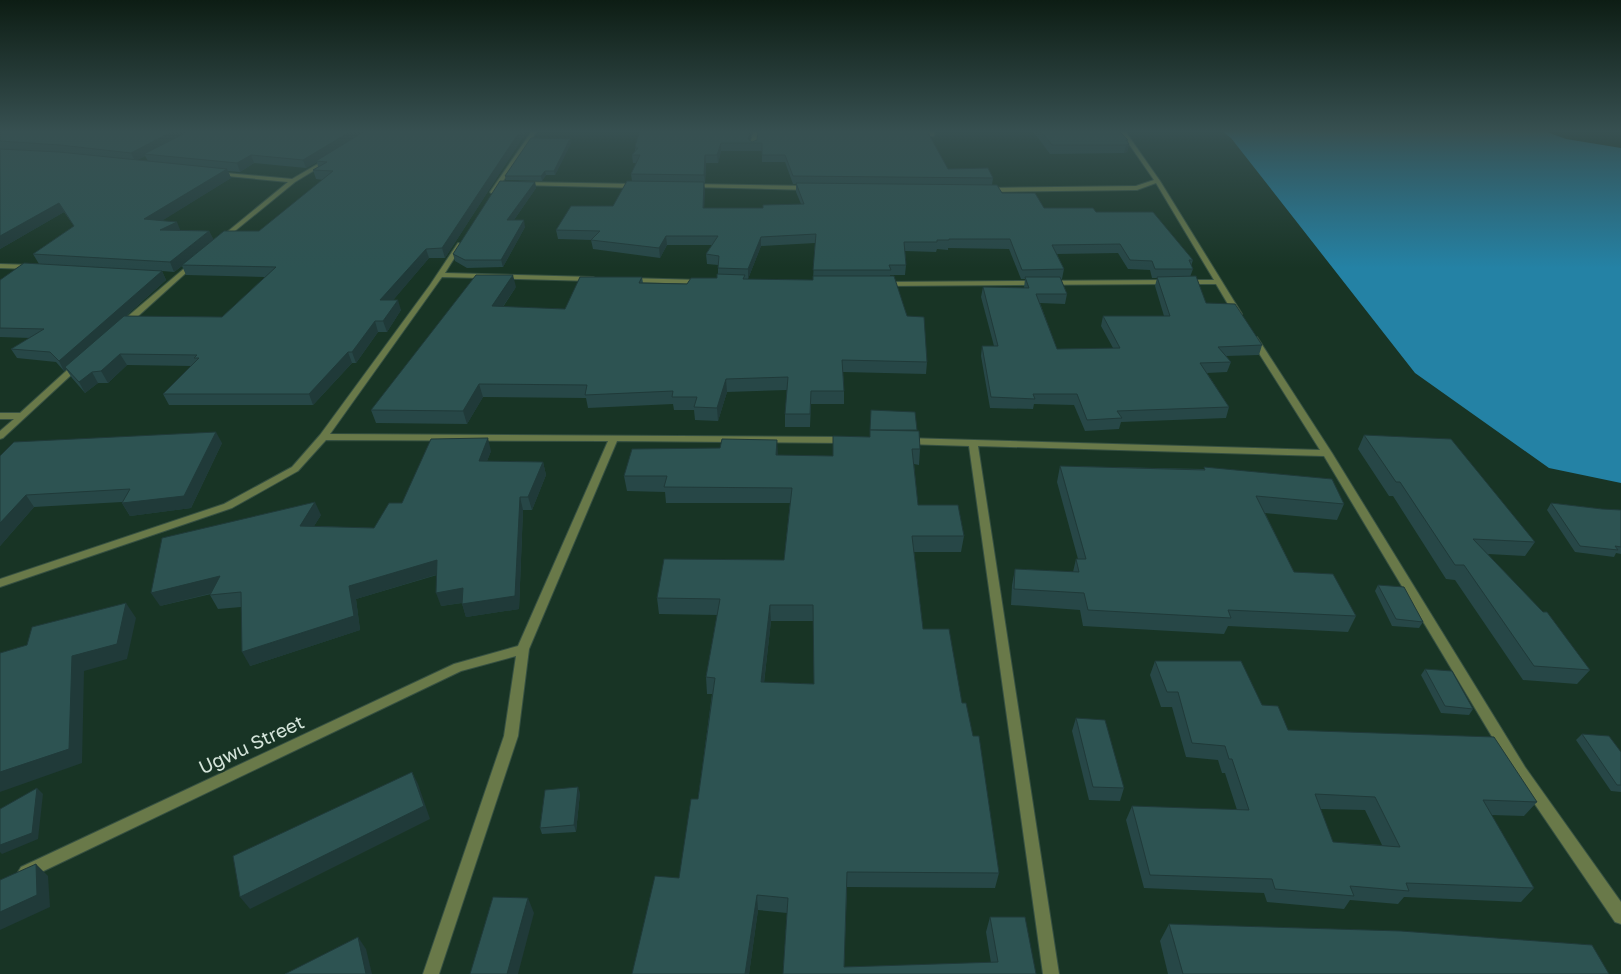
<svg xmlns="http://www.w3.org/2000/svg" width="1621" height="974" font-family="'Golos Text',sans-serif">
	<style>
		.water { fill: #2482a5 }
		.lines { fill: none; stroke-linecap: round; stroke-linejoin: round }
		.street-casing { stroke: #365042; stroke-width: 2 }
		.street { fill: #697949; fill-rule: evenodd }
		.wall { fill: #274747; fill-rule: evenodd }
		.shaded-wall { fill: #203a39 }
		.building { fill: #2d5352; stroke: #203a39; fill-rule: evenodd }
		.labels { text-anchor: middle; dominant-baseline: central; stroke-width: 4.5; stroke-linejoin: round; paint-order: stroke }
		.near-street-label { font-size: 19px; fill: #d5e5db; stroke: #183425 }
	</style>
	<rect width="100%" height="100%" fill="#183425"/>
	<path class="water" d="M1222,131H1544L1566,139L1621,148V483L1549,468L1415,373L1231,138Z"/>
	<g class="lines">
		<g class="street-casing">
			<g id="street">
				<path d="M532,131H537L495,193H491L490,192Z"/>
				<path d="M753,131H758L756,146L753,148L750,146Z"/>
				<path d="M929,131H935L934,136H930Z"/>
				<path d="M1120,131H1125L1160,181L1242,314L1241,316H1235L1216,284H1185L1181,282L1185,280H1214L1156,183L1137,190L987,192L984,190L987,188L1136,186L1154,180Z"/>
				<path d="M328,158L333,159L295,182L225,239H221V237L288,182L217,175L215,174V172L292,179Z"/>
				<path d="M522,182L637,184L640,186L637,188L520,185V183Z"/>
				<path d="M692,184L810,186L813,188L810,190L690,187V185Z"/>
				<path d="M458,243L463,244L445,273L593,277L597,279L593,281L442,277L330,434L847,437L852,440L847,443L617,441L529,649L518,736L439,974H423L504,736L516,656L461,671L31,877L26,879L21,877L18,872L21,867L454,664L518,646L608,441L326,440L298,471L232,508L0,587V579L224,504L292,467L320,435L430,285Z"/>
				<path d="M193,261L198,262L126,327H120V323Z"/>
				<path d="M0,264L32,265L35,267L32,269L0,268Z"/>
				<path d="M627,278L701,280L705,282L701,284L630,282H627Z"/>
				<path d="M1168,280H1171V284L883,286L879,284L883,282Z"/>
				<path d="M1251,337H1257L1332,453L1525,767L1621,902V924L1615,922L1515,775L1324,456L978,446L1059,974H1043L969,446L906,444L901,441L906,438L1320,450L1250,339Z"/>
				<path d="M76,362H79L83,364L3,438L0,439V431L14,419H0V413H20Z"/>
			</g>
		</g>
		<use href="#street" class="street"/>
	</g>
	<g class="wall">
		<path d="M0,131H527L445,258H429L393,300L401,310L387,332H378L356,363H352L313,405H169L163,394L191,366L127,365L108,383H98L85,393L72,378L66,369L64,371L56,362L17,358L11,349L30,338L0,337V280L39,264L33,254L74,226L64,212L0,249ZM145,156L148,161L137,160ZM317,162L318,167L313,170L316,179L323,180L259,231L213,239L209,231L180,230L161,221L231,178L228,171L240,172L254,163L306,168ZM182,266L186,275L265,277L222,317L126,316L166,280L162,271L174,272Z"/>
		<path d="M1033,131H1119L1128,140L1127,141L1129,144L1127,152L1124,153L1050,154Z"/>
		<path d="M750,141L752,142L948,169L993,178L992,185L1002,193L1044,208L1096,212L1193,260L1191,266L1193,269L1190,277L1206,303L1262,345L1259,355L1226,356L1231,362L1227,372L1207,373L1229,407L1226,418L1121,422L1119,429L1085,431L1074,405L1034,404L1033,409L990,408L981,356L982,346H994L981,297L983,287L1024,288L1025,279H1021L1009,249L948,248V250L937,249L936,252L905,251L906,265L905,275H890V276L927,362L926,374L843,372L844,391V404H811L810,427H785V414L787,390L727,392L718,421L695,420L694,410H674L673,404L588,408L586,398L483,397L467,424L376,423L371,410L516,287L503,307L565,309L642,277L643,283L687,284L717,278L718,274V265L707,264L706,254L712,245H667L660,258L593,249L591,240L558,239L556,230L613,206L632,181L631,174L636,163H633L632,155L635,151V146ZM721,151H762V162H785L793,184H796V192L801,204L763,208H704V183H705L706,163H718ZM815,243L813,280L745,279H748L761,246ZM1118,253L1128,269L1150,270L1152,278H1157L1155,286L1164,316H1103L1101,326L1113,348L1057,349L1040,303L1065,304L1067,294L1061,279H1062L1064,269L1057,254Z"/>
		<path d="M571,143L555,175H546L542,181L506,180L505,176Z"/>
		<path d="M535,182L536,188L514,220L525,227L503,267L467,268L455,261L453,254Z"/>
		<path d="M917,431L920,449L919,465L914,464L918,505L964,536L961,552H914L923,629L962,703L999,873L995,888L847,887L844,967L991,963L986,932L990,917L1036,974H783L787,913L758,910L749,974H632L679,878L698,799L712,694H707L706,677L717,615L659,614L657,598L784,560L790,503H666L665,492L627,491L624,476L778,455L833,456V436L870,437ZM771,621H813L814,684L764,683Z"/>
		<path d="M1364,435L1535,542L1525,556L1488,554L1590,670L1577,684L1523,680L1455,580L1446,579L1393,496H1389L1358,449Z"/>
		<path d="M222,443L191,508L130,516L122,503V502L34,507L0,546V456Z"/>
		<path d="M491,451L487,461L543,462L546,475L532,510H523L519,609L466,617L462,603L441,606L437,575L356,599L360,630L250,666L241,607L218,609L210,595L211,594L160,606L321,515L314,526L374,528L402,503Z"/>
		<path d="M1060,466L1204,469V467L1344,504L1337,520L1265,513L1294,572L1356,616L1348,632L1228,626L1224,634L1083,626L1080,610L1011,605L1012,585L1015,569L1073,572L1076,559H1078L1057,482Z"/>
		<path d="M1551,503L1602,509L1621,510V554L1616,553L1614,557L1575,552L1547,510Z"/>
		<path d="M1378,585L1423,622L1419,628L1392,626L1375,591Z"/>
		<path d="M1155,661L1262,705L1288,730L1537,802L1524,816L1491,815L1534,888L1521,902L1404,897L1398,904L1350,900L1344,909L1267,902L1264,893L1144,888L1126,820L1132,806L1237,810L1225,773H1222L1218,760L1186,757L1172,707H1161L1150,675ZM1320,809L1365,810L1382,845L1333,842Z"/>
		<path d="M1425,669L1473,709L1469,715L1441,713L1421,675Z"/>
		<path d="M1076,718L1124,788L1120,801L1089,800L1072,731Z"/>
		<path d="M1582,734L1621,752V792L1611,791L1576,740Z"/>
		<path d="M580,793L576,832L542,834L540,828Z"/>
		<path d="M1169,924L1609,974H1168L1160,941Z"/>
	</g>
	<g class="shaded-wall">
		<path d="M173,131H193L144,154L145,156L135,161L131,153Z"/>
		<path d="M351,131H368L316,161L317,162L306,168L303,160Z"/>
		<path d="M520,131H527L445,258L442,248Z"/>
		<path d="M750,131H752L749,143L748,139Z"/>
		<path d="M570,139L571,143L555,175L554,171Z"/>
		<path d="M721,143V151L718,163L717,155Z"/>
		<path d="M1129,144L1127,152L1124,153L1126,145Z"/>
		<path d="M251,155L254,163L240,172L237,163Z"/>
		<path d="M705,155L706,163L705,183L704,175Z"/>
		<path d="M227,169L231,178L149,229L144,219Z"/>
		<path d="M545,171L546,175L542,181L541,176Z"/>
		<path d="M535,182L536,188L509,227L507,220Z"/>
		<path d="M704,182L705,191L704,217L703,208Z"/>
		<path d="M59,203L64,212L0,249V236Z"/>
		<path d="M524,220L525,227L503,267L501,260Z"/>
		<path d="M177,222L181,232L160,230Z"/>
		<path d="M209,231L214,240L182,265V266L174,272L170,262Z"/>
		<path d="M666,236L667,245L660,258L659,248Z"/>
		<path d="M761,237V246L748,279V269Z"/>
		<path d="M426,249L429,258L384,311L380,300Z"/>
		<path d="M162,271L166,280L66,369L65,367L66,369L64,371L59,361Z"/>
		<path d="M513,275L516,287L495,318L492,306Z"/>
		<path d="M398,300L401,310L387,332L383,321Z"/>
		<path d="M375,321L378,332L356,363L352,352Z"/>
		<path d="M348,352L352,363L313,405L309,394Z"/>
		<path d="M120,354L127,365L108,383L101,371Z"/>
		<path d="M92,372L98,383L85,393L79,382Z"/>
		<path d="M726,379L727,392L718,421L717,408Z"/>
		<path d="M479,384L483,397L467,424L463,411Z"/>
		<path d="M216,432L222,443L191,508L130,516L122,503Z"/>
		<path d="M488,438L491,451L482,474L479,461Z"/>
		<path d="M777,440L778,455H776Z"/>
		<path d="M543,462L546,475L532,510L528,497Z"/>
		<path d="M26,495L34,507L0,546V523Z"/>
		<path d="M520,497L523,510L519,609L466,617L462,604Z"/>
		<path d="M315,502L321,515L306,539L300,526Z"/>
		<path d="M437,560L442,573L356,599L360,630L250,666L242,652L349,586Z"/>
		<path d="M220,576L228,589L160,606L151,593Z"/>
		<path d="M463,588L468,602L441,606L436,593Z"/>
		<path d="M126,603L136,618L127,659L84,671L82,763L0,792V772L72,656Z"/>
		<path d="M770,605L771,621L762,699L761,682Z"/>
		<path d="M412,772L418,784L430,819L250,909L240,897Z"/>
		<path d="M578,787L580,793L576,832L574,825Z"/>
		<path d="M37,788L43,794L38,839L2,854L0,852V845Z"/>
		<path d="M36,864L48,876L50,907L0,930V912Z"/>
		<path d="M757,895L758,910L749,974H745Z"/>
		<path d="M528,898L534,913L518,974H507Z"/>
		<path d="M358,937L366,949L372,974H366Z"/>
	</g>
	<g class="building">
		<path d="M0,131H173L131,153L60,145L0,141Z"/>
		<path d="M189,131H351L303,160L251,155L237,163L144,154Z"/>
		<path d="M365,131H520L442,248L426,249L380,300H398L383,321H375L352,352H348L309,394H163L199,358H194L197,355L120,354L101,371L92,372L79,382L65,367L124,316L222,317L276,267L182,265L224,231H259L333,171L313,170L327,162L316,161Z"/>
		<path d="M640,131H750L748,139L752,142L757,140L758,131H927L948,169L988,168L993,178L793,176L785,155H762V143H721L717,155H705L704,175L631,174L640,155H632L638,148H635L636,146H635Z"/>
		<path d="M1041,131H1119L1128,140H1126L1129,144L1126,145H1052Z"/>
		<path d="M531,138L570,139L554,171H545L541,176H505Z"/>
		<path d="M0,149L59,152L227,169L144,219L177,222L160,230L209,231L170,262L33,254L74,226L59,203L0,236Z"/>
		<path d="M500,181L535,182L507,220H524L501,260H465L453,254Z"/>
		<path d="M627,181L704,182L703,208H763V205L804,204L796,183L997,185L1002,193H1035L1044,208H1093L1096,212H1153L1193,260H1189L1193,269H1155L1152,261L1130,260L1120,244L1052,245L1064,269L1022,270L1010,239H949V240H937V242H904L906,265H889L891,270H813L816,234L761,237L748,269L718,268L719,256L706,254L718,236H666L659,248L591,240L600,231L556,230L571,206H613Z"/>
		<path d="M24,263L162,271L59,361L50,352L11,349L44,329L0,328V280Z"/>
		<path d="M717,274L745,275L743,279L813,280V276H894L907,316L924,317L927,362L842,360L844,391H811L810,414H785L788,377L726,379L717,408L694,407L697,397H672L673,391L585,395L587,385L479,384L463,411L371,410L476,275H513L492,306L565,309L580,277H642L639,283L687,284L691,278H717Z"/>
		<path d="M1196,276L1206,303L1235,304L1262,345L1218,347L1231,362L1200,363L1229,407L1117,411L1122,418L1087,420L1077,394H1033L1035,399L991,397L982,346H998L983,287L1029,288L1025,277H1060L1067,294H1036L1057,349L1120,348L1103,316H1170L1157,277Z"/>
		<path d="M871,410L915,412L917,430H870Z"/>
		<path d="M870,430L919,431L920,449H912L918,505H958L964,536H912L923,629H949L962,703H966L973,736H979L999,873L847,872L844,967L998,962L990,917H1025L1036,974H783L788,898L757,895L745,974H632L655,876L679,878L691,799H698L715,678L706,677L720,599L657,598L664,559L784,560L792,488L664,487L667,476H624L632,449L720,448L722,439L777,440L776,455L833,456V436L870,437ZM770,605H813L814,684L761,682Z"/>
		<path d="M216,432L184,496L122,503L130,489L26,495L0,523V456L14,442Z"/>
		<path d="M1364,435L1451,439L1535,542L1473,539L1543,612H1547L1590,670L1534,666L1464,565H1455L1400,482H1396Z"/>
		<path d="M488,438L479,461L543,462L528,497H520L515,596L462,604L463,588L436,593L437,560L349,586L354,616L242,652L241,592L210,595L220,576L151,593L162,538L315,502L300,526L374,528L389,503H402L431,439Z"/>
		<path d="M1060,466L1205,470L1204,467L1332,479L1344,504L1256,496L1294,572L1333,574L1356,616L1228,610L1231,618L1088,610L1084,593L1014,589L1015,569L1079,572L1076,559H1086Z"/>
		<path d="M1551,503L1602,509L1621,510V547L1615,546L1618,550L1580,546Z"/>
		<path d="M1378,585L1404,587L1423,622L1396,619Z"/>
		<path d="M126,603L117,644L72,656L69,749L0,772V653L27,645L32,627Z"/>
		<path d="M1155,661H1241L1262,705L1278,706L1288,730L1494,737L1537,802L1483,800L1534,888L1406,883L1409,891L1350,886L1354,896L1275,889L1272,879L1150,875L1132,806L1249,810L1232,759H1229L1225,746L1192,743L1178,692H1167ZM1315,794L1375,797L1400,847L1333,842Z"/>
		<path d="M1425,669L1452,671L1473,709L1445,706Z"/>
		<path d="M1076,718L1105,720L1124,788L1093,787Z"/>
		<path d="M1582,734L1609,736L1621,752V785H1617Z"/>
		<path d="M412,772L424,806L240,897L233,856Z"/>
		<path d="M578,787L574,825L540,828L545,790Z"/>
		<path d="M37,788L32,833L0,845V809Z"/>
		<path d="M36,864L37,895L0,912V880Z"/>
		<path d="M493,897L528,898L507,974H470Z"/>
		<path d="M1169,924L1401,931L1592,945L1609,974H1183Z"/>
		<path d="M358,937L366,974H285Z"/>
	</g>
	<linearGradient id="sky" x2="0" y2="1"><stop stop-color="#0d1d14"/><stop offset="0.49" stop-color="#375051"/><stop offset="1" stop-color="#375051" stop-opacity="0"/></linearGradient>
	<rect width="1621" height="268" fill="url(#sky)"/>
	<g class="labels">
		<g class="near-street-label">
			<text transform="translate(251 744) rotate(-25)">Ugwu Street</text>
		</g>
	</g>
</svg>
